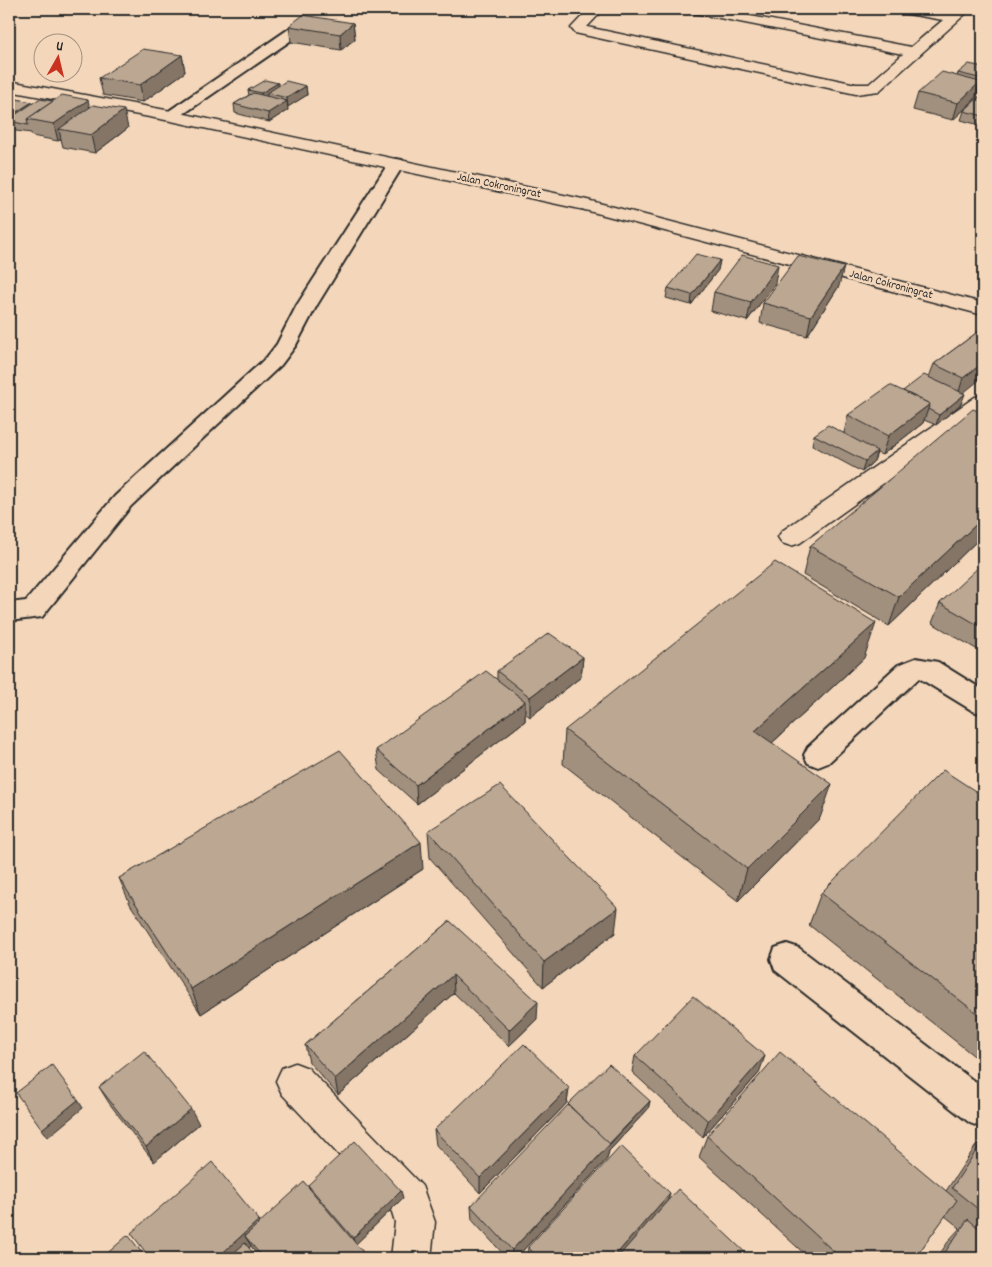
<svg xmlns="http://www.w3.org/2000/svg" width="992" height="1267" font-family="Dekko,sans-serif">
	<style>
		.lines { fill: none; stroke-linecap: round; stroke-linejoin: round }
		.service-casing { stroke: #2b2b2b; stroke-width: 4 }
		.minor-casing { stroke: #2b2b2b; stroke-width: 3 }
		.service { fill: #f4d7ba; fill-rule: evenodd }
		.minor { fill: #f4d7ba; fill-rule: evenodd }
		.wall { fill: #a2907e; stroke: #2b2b2b }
		.shaded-wall { fill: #847566; stroke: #2b2b2b }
		.building { fill: #bca792; stroke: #2b2b2b }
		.labels { text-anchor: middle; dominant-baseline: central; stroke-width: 5; stroke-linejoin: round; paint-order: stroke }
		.far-street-label { font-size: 12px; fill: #2b2b2b; stroke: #f4d7ba }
	</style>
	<rect width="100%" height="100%" fill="#f4d7ba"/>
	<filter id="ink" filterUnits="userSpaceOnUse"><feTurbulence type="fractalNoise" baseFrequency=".02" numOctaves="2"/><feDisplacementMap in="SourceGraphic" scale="10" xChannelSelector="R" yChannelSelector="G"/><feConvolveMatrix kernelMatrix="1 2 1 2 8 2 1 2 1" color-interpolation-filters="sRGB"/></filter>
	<g filter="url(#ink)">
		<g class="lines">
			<g class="service-casing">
				<g id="service">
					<path d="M304,21L311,25L309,28L176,119H166L163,116L166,113L299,22Z"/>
					<path d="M396,159L402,160L404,164L317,305L296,345L281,365L131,506L42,617L9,621V603L26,601L115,496L267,357L277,344L297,305L388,164L390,160Z"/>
					<path d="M916,658L938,662L983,690V714L973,711L919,678L828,763L818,767L808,763L804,755L808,747L898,665Z"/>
					<path d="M787,944L799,948L983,1088V1128L970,1123L775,970L771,959L775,948Z"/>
				</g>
			</g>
			<g class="minor-casing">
				<g id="minor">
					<path d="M589,9H604L587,27L856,84H869L903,54L694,13L687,9H714L911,47L943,20L902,13L897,12L895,9H925L951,13L956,9H971L879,91L856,94L575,33L571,28Z"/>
					<path d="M9,81L171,111L587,200L983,303V315L585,210L171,121L9,91Z"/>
					<path d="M983,395V412L800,543L791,546L782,543L778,537L782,531L975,397Z"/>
					<path d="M295,1063L308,1068L422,1186L435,1222L431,1258H391L395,1222L392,1212L282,1094L276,1081L282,1068Z"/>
				</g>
			</g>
			<use href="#service" class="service"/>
			<use href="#minor" class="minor"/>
		</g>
		<g class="wall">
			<path d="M353,23L355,39L341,50L291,42L289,26Z"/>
			<path d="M182,55L185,72L143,102L103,95L99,78Z"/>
			<path d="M983,67V89L979,88L975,99L953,120L913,110L918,93L957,76L958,73Z"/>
			<path d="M278,83V86H306L307,95L287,107L288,110L269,122L235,113L234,104L249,95L248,90Z"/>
			<path d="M983,93V126L961,120L964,111Z"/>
			<path d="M9,95H12L13,98L32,103L90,107L128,128L95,153L63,147L61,139L58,141L32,136L31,133L9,130Z"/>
			<path d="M720,260L718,270L691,305L666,298L668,288Z"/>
			<path d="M775,284L747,321L711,311L714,292Z"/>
			<path d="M839,286L807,336L760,323L763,303Z"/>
			<path d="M983,328L963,393L961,404L936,425L924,420L923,423L882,455L877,453L874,461L862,472L812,445L814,435L844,433L848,415L903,391L929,377L934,364Z"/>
			<path d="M983,413V535L889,626L803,575L810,546Z"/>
			<path d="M983,565V653L932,623L940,603Z"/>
			<path d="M583,657L581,677L530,717L525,713V721L417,804L379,770L376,750L497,679V671Z"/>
			<path d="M864,658L772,743L820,818L738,901L563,764L565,730Z"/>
			<path d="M983,796V1063L809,925L821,893Z"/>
			<path d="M428,831L615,933L543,987L430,858Z"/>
			<path d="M423,869L201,1014L130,904L119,878Z"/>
			<path d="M450,921L537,1019L509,1046L454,993L338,1095L309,1062L305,1045Z"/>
			<path d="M635,1056L759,1073L703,1137L632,1072Z"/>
			<path d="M99,1087L199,1124L154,1162L109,1103Z"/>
			<path d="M569,1088L567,1103L480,1193L436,1145L434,1130Z"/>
			<path d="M650,1101L648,1109L609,1151L607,1159L516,1258H507L472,1220L471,1206Z"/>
			<path d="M983,1135V1258H937L950,1239L960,1228L945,1216L915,1258H809L699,1157L707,1136L946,1191Z"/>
			<path d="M308,1185L403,1198L356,1244L368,1258H259L251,1246L249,1248L150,1258L259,1220L260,1223L310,1189Z"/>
			<path d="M667,1202L751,1258H527L528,1247Z"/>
		</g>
		<g class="shaded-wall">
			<path d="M353,23L355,39L341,50L340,34Z"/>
			<path d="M182,55L185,72L143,102L140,85Z"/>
			<path d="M980,82L975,99L953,120L958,103Z"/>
			<path d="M278,83L279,91L267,93V99L262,102L261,93Z"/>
			<path d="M306,86L307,95L288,107L287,98Z"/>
			<path d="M88,100L92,117L59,129L61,139L58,141L54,124Z"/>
			<path d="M287,101L288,110L269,122L268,113Z"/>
			<path d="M32,102L35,111L9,121V117Z"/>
			<path d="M124,110L128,128L95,153L91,135Z"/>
			<path d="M720,260L718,270L691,305L692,295Z"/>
			<path d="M778,265L775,284L747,321L751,302Z"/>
			<path d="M844,267L839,286L807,336L811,316Z"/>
			<path d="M983,363V377L957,398L963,378Z"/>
			<path d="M965,394L961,404L936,425L939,415Z"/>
			<path d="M930,404L923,423L882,455L888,436Z"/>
			<path d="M877,451L874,461L862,472L865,461Z"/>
			<path d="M983,518V535L889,626L899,597Z"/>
			<path d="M876,623L864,658L747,766L755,731Z"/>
			<path d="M583,657L581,677L530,717V697Z"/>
			<path d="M525,701V721L417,804L416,785Z"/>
			<path d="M832,784L820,818L738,901L747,869Z"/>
			<path d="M421,842L423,869L201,1014L191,989Z"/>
			<path d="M618,908L615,933L543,987L544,962Z"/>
			<path d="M453,975L454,993L338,1095L335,1079Z"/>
			<path d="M538,1002L537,1019L509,1046V1030Z"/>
			<path d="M765,1056L759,1073L703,1137L708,1121Z"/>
			<path d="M569,1088L567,1103L480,1193V1178Z"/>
			<path d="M78,1100L83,1108L48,1137L42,1129Z"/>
			<path d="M650,1101L648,1109L609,1151L607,1159L516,1258H511L512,1250Z"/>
			<path d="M191,1109L199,1124L154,1162L146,1147Z"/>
			<path d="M401,1191L403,1198L355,1245L353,1238Z"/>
			<path d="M670,1193L666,1207L621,1258H613Z"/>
			<path d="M259,1220L265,1233L245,1236L251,1246L238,1258H217Z"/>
		</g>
		<g class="building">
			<path d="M303,15L353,23L340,34L289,26Z"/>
			<path d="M143,49L182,55L140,85L99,78Z"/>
			<path d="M969,64L983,67V79L958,73Z"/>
			<path d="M942,72L980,82L958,103L918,93Z"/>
			<path d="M265,80L278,83L261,93L248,90Z"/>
			<path d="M286,81L306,86L287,98L267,93Z"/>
			<path d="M253,93L287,101L268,113L234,104Z"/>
			<path d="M983,93V116L964,111Z"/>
			<path d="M62,95L88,100L54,124L27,119Z"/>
			<path d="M11,98L32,102L9,117V99Z"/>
			<path d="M39,99L53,101L27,119L28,124V125L9,121V119Z"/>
			<path d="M93,105L124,110L91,135L59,129Z"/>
			<path d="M696,254L720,260L692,295L668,288Z"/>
			<path d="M742,255L778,265L751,302L714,292Z"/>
			<path d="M798,256L844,267L811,316L763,303Z"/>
			<path d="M983,328V363L963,378L934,364Z"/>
			<path d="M924,375L965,394L939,415L928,409L930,404L903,391Z"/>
			<path d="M890,385L930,404L888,436L848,415Z"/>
			<path d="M973,409L983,413V518L899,597L810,546Z"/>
			<path d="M828,425L877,451L865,461L814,435Z"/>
			<path d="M775,562L876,623L755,731L832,784L747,869L565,730Z"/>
			<path d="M982,564L983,565V628L940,603Z"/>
			<path d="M549,633L583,657L530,697L497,671Z"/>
			<path d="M486,671L525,701L416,785L376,750Z"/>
			<path d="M340,750L421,842L191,989L119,878Z"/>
			<path d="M943,770L983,796V1018L821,893Z"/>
			<path d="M500,785L618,908L544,962L428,831Z"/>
			<path d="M450,921L538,1002L509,1030L453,975L335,1079L305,1045Z"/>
			<path d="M693,996L765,1056L708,1121L635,1056Z"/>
			<path d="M524,1044L569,1088L480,1178L434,1130Z"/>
			<path d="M144,1051L191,1109L146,1147L99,1087Z"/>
			<path d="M780,1052L957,1200L915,1258H841L707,1136Z"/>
			<path d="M609,1064L650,1101L609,1144L568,1104Z"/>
			<path d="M52,1065L78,1100L42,1129L16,1093Z"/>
			<path d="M568,1105L610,1144L512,1250L471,1206Z"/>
			<path d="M983,1140V1213L952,1188Z"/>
			<path d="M355,1141L401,1191L353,1238L308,1185Z"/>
			<path d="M621,1146L670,1193L613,1258H538L528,1247Z"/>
			<path d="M212,1162L259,1220L217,1258H150L131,1233Z"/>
			<path d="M304,1182L368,1258H263L245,1236Z"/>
			<path d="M678,1189L751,1258H617Z"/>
			<path d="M968,1219L983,1232V1258H941Z"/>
			<path d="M128,1235L146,1258H102Z"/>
			<path d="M245,1243L257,1258H228Z"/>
		</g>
	</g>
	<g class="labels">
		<g class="far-street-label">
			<text transform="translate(499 186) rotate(12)">Jalan Cokroningrat</text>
			<text transform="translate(891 285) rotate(15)">Jalan Cokroningrat</text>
		</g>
	</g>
	<rect width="992" height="1267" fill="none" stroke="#f4d7ba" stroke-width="30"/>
	<rect x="15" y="15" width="962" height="1237" fill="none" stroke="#2b2b2b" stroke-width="2" filter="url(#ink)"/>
	<g transform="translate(58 58) rotate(8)"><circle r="24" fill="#f4d7ba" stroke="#a49281"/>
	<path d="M0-4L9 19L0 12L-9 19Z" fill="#c8321e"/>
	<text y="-8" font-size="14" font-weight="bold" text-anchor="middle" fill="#2b2b2b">U</text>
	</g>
</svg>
